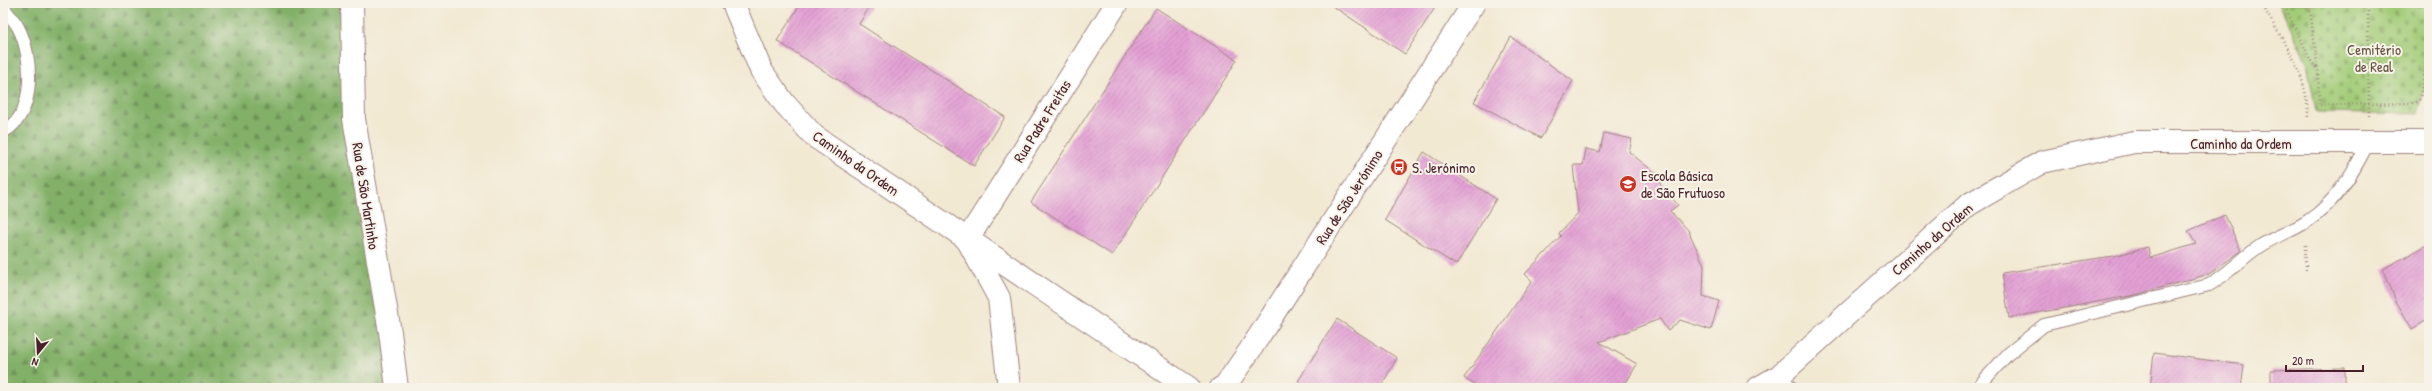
<svg xmlns="http://www.w3.org/2000/svg" width="2432" height="391" font-family="'Patrick Hand',sans-serif">
	<style>
		.forest { fill: url(#forest-firs); stroke: #66684a }
		.cemetery { fill: url(#cemetery-stones); stroke: #767652 }
		.building { fill: url(#building-hatch) }
		.lines { fill: none; stroke-linecap: round; stroke-linejoin: round }
		.lane-casing { stroke: #9e847f; stroke-width: 14 }
		.street-casing { stroke: #9e847f; stroke-width: 24 }
		.secondary-casing { stroke: #9e847f; stroke-width: 24 }
		.path { stroke: #9e847f; stroke-width: 2.5; stroke-dasharray: 1 3; stroke-linecap: butt }
		.lane { stroke: #fff; stroke-width: 12 }
		.street { stroke: #fff; stroke-width: 22 }
		.secondary { stroke: #fff; stroke-width: 22 }
		.labels { text-anchor: middle; dominant-baseline: central; stroke-width: 4; stroke-linejoin: round; paint-order: stroke }
		.park-label { font-size: 15px; fill: #655342; stroke: #f7f3e8 }
		.street-label { font-size: 15px; fill: #4a1f2b; stroke: #f7f3e8 }
		.poi-label { font-size: 15px; fill: #4a1f2b; stroke: #f7f3e8; text-anchor: start }
	</style>
	<defs>
		<pattern id="forest-firs" width="22" height="20" patternUnits="userSpaceOnUse"><rect width="22" height="20" fill="#82b068"/><path d="M5 1l3.5 6h-7zM16 11l3.5 6h-7z" fill="#6c8f56"/></pattern>
		<pattern id="cemetery-stones" width="16" height="16" patternUnits="userSpaceOnUse"><rect width="16" height="16" fill="#a3cc78"/><path d="M2 7V4a2 2 0 0 1 4 0v3zM10 15v-3a2 2 0 0 1 4 0v3z" fill="#8eaf68"/></pattern>
		<pattern id="building-hatch" width="6" height="6" patternUnits="userSpaceOnUse"><rect width="6" height="6" fill="#e4a1d5"/><path d="M-1 1l2-2M0 6l6-6M5 7l2-2" fill="none" stroke="#bb83ad"/></pattern>
	</defs>
	<rect width="100%" height="100%" fill="#f7f3e8"/>
	<filter id="ink" filterUnits="userSpaceOnUse"><feTurbulence type="fractalNoise" baseFrequency=".025" numOctaves="2"/><feDisplacementMap in="SourceGraphic" scale="8" xChannelSelector="R" yChannelSelector="G"/><feConvolveMatrix kernelMatrix="1 2 1 2 8 2 1 2 1" color-interpolation-filters="sRGB"/></filter>
	<filter id="wash" filterUnits="userSpaceOnUse"><feTurbulence type="fractalNoise" baseFrequency=".012" numOctaves="4" result="noise"/><feDisplacementMap in="SourceGraphic" scale="16" xChannelSelector="R" yChannelSelector="G"/><feGaussianBlur stdDeviation="0.9" result="paint"/><feColorMatrix in="noise" values="0 0 0 0 0 0 0 0 0 0 0 0 0 0 0 0 0 1.4 0 .05"/><feComposite in="paint" operator="in"/></filter>
	<g filter="url(#wash)">
		<rect width="100%" height="100%" fill="#f2e9d3"/>
		<path class="forest" d="M3,3H352L354,119L397,388H3Z"/>
		<path class="cemetery" d="M2279,3H2429V72L2418,114L2316,112L2307,63Z"/>
		<g id="blocks">
			<g class="building">
				<path d="M801,3H872L859,24L1005,117L974,166L777,41Z"/>
				<path d="M1328,3H1438L1405,54Z"/>
				<path d="M1156,8L1237,60L1112,255L1031,202Z"/>
				<path d="M1511,37L1573,81L1541,138L1474,102Z"/>
				<path d="M1604,133L1632,139L1629,152L1663,179L1660,184L1678,205L1670,211L1688,230L1704,265L1703,296L1719,301L1711,330L1680,320L1668,331L1660,319L1599,342L1637,364L1623,388H1479L1464,378L1532,281L1525,274L1561,236L1559,233L1578,213L1573,165H1583L1586,149L1600,152Z"/>
				<path d="M1424,152L1496,199L1456,265L1385,220Z"/>
				<path d="M2225,215L2241,251L2209,274L2135,295L2009,318L2002,273L2113,256L2148,247L2150,258L2196,244L2188,231Z"/>
				<path d="M2429,244V319L2412,329L2396,301L2383,269Z"/>
				<path d="M1337,319L1397,358L1380,388H1310L1298,381Z"/>
				<path d="M2154,353L2244,365L2241,388H2150Z"/>
				<path d="M2345,368V388H2271V370Z"/>
			</g>
		</g>
	</g>
	<g filter="url(#ink)">
		<use href="#blocks" fill-opacity="0" stroke="#9e847f" stroke-width="1"/>
		<g class="lines">
			<g class="lane-casing">
				<g id="lane">
					<path d="M3,7C8,14 14,20 18,27C33,55 37,115 3,132"/>
					<path d="M1779,376L1792,388"/>
					<path d="M1977,388L2008,354L2044,325L2209,285C2228,274 2242,258 2260,246C2275,236 2294,231 2309,220C2336,202 2354,172 2368,143"/>
				</g>
			</g>
			<g class="street-casing">
				<g id="street">
					<path d="M733,3L761,70L784,103L814,136L1189,388"/>
					<path d="M967,240L1117,3"/>
					<path d="M969,243L999,298L1009,388"/>
					<path d="M1221,388L1225,386L1250,350L1474,3"/>
					<path d="M1758,388L1779,376L1968,205L2042,162L2134,142H2422"/>
				</g>
			</g>
			<g class="secondary-casing">
				<path id="secondary" d="M352,3L354,119L390,332L397,388"/>
			</g>
			<g class="path">
				<path d="M2261,3C2283,43 2308,70 2308,119"/>
				<path d="M2283,3L2311,61L2317,69"/>
				<path d="M2309,3L2318,69L2319,105L2415,103L2420,99L2429,45"/>
				<path d="M2368,3L2369,119"/>
				<path d="M2309,4H2429"/>
				<path d="M2305,245L2306,271"/>
			</g>
			<use href="#lane" class="lane"/>
			<use href="#street" class="street"/>
			<use href="#secondary" class="secondary"/>
		</g>
	</g>
	<defs>
		<g id="bus-disc" transform="scale(0.9)"><circle r="9.5" fill="#c8321e" stroke="#f7f3e8"/><path d="M-5-6H5V4H4V6H2V4H-2V6H-4V4H-5ZM-3.5-4V0h7V-4ZM-3.5 1.2v1.5H-2V1.2ZM2 1.2v1.5H3.5V1.2Z" fill="#fff"/></g>
		<g id="school-disc" transform="scale(0.9)"><circle r="9.5" fill="#c8321e" stroke="#f7f3e8"/><path d="M0-5L7-2L0 1L-7-2ZM-4 1L0 2.5L4 1V4Q0 6-4 4Z" fill="#fff"/></g>
	</defs>
	<g fill-rule="evenodd">
		<use href="#bus-disc" x="1399" y="167"/>
		<use href="#school-disc" x="1628" y="184"/>
	</g>
	<g class="labels">
		<g class="park-label">
			<text x="2374" y="49">Cemitério<tspan x="2374" dy="17">de Real</tspan></text>
		</g>
		<g class="street-label">
			<text transform="translate(1042 121) rotate(-58)">Rua Padre Freitas</text>
			<text x="2241" y="143">Caminho da Ordem</text>
			<text transform="translate(856 163) rotate(35)">Caminho da Ordem</text>
			<text transform="translate(366 196) rotate(81)">Rua de São Martinho</text>
			<text transform="translate(1349 197) rotate(-57)">Rua de São Jerónimo</text>
			<text transform="translate(1932 239) rotate(-41)">Caminho da Ordem</text>
		</g>
		<g class="poi-label">
			<text x="1412" y="167">S. Jerónimo</text>
			<text x="1641" y="175">Escola Básica<tspan x="1641" dy="17">de São Frutuoso</tspan></text>
		</g>
	</g>
	<rect width="2432" height="391" fill="none" stroke="#f7f3e8" stroke-width="16"/>
	<g transform="translate(38 353) rotate(198)" stroke="#f7f3e8" stroke-width="3" paint-order="stroke">
	<path d="M0-3L7 15L0 10L-7 15Z" fill="#4a1f2b"/>
	<text y="-6" font-size="11" font-weight="bold" text-anchor="middle" fill="#4a1f2b">N</text>
	</g>
	<path d="M2286 365v6h77v-6" fill="none" stroke="#4a1f2b" stroke-width="2"/>
	<text x="2292" y="365" font-size="12" fill="#4a1f2b" stroke="#f7f3e8" stroke-width="3" paint-order="stroke">20 m</text>
</svg>
